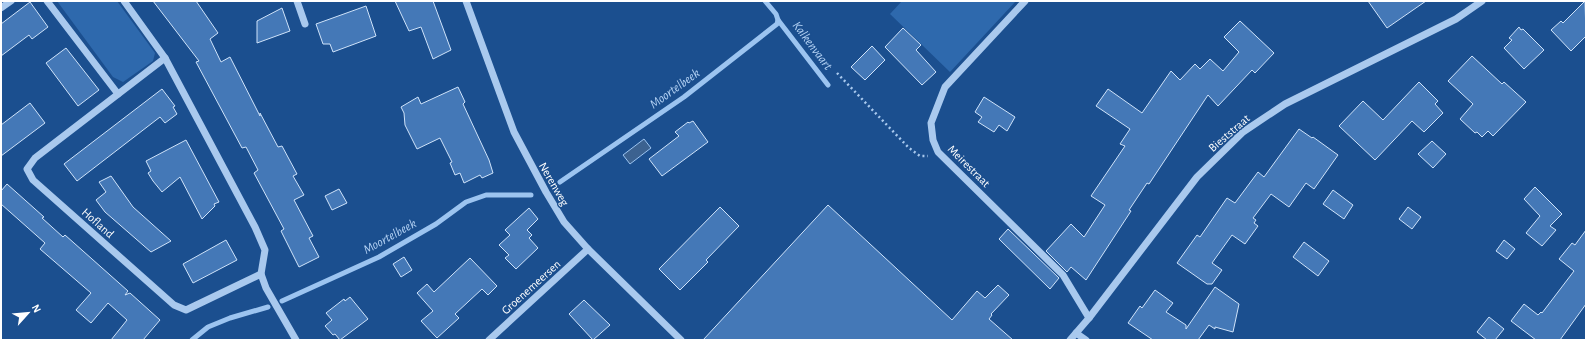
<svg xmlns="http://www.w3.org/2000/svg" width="1587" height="341" font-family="'Alegreya Sans',sans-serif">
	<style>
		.green { fill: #2e69ad }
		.water { fill: #3c6290; stroke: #9cc4f0 }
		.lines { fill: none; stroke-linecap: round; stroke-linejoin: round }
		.stream { stroke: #9cc4f0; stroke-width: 5 }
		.building { fill: #4478b7; stroke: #cfe3fa }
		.path { stroke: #a9c9ee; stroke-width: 2.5; stroke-dasharray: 2 3; stroke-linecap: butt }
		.minor { stroke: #a9c9ee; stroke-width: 7 }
		.labels { text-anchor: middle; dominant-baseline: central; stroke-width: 3; stroke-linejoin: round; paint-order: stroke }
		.street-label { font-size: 12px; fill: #fff; stroke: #1b4f8f }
		.water-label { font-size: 13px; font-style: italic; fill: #b5d3f5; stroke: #1b4f8f }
	</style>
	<rect width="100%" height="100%" fill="#1b4f8f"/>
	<g class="green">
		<path d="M57,1H117L155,53L153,61L123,82L113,77Z"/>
		<path d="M902,1H1016L950,72L890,14Z"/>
	</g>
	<path class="water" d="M644,139L651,148L630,164L623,155Z"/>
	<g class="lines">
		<g class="stream">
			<path d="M765,1L776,14L778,20L828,85"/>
			<path d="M560,182L684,97L777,24L778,20"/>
			<path d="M282,301L379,257L436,224L466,202L486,195H531"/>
			<path d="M192,340L208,327L230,318L268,307"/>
		</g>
	</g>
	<g class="building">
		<path d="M153,1H196L218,33L210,39L221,62L230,57L260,116V113L278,147L282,146L297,174L293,176L304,195L294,200L313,236L309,238L319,257L299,267L281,231L284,229L254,173L258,170L246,147L242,148L196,62L199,61Z"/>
		<path d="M395,1H433L451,50L433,59L421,27L409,31Z"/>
		<path d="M1368,1H1426L1387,28Z"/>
		<path d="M1585,1L1586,36L1571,51L1551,30L1561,21L1563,23Z"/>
		<path d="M30,2L48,27L32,39L29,35L1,56V24Z"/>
		<path d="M366,6L376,36L333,52L330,44H323L316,24Z"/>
		<path d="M282,8L290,31L257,43V21Z"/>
		<path d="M1240,21L1274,53L1255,73L1252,70L1218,106L1208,95L1149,184L1147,183L1129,210L1131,211L1086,280L1071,267L1067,272L1046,251L1071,224L1084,237L1105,205L1091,196L1125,146L1120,144L1130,129L1096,106L1108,89L1142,113L1171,71L1180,80L1195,64L1200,69L1210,59L1223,71L1239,52L1224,37Z"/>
		<path d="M1519,27L1521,30L1523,29L1544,50L1524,69L1504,48L1512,40L1509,38Z"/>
		<path d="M903,28L921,45L916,50L936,72L922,85L885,47Z"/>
		<path d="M872,46L885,60L865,80L851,67Z"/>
		<path d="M66,48L99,90L78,106L46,63Z"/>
		<path d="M1472,56L1502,84L1504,82L1526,102L1493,136L1488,131L1482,137L1477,132L1475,133L1460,119L1473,104L1448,81Z"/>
		<path d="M1419,82L1438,101L1435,104L1443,113L1424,132L1412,121L1375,160L1339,126L1363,101L1383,120Z"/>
		<path d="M458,87L465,102L463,104L489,160L493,173L482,178L480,175L464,183L460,173L455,175L450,163L452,162L440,138L417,149L405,125L404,113L401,107L418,97L421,104Z"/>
		<path d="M162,89L175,106L173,107L177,114L165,123L160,117L77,181L64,164Z"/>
		<path d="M984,97L1015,117L1007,131L999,125L994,132L978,122L982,117L975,112Z"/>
		<path d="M30,103L45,123L1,156V125Z"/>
		<path d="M693,121L708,142L662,176L649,159L679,136L675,132L688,122L689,123Z"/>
		<path d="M1299,129L1312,138L1313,137L1338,155L1314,189L1306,183L1289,207L1271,194L1253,218L1256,220L1254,223L1258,226L1245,244L1232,235L1212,263L1222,270L1212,284H1207L1177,263L1197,235L1200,237L1227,198L1235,203L1258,172L1264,177Z"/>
		<path d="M186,140L219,202L214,204L215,206L202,219L180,177L162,192L153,181L148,173L151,171L146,161Z"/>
		<path d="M1432,141L1446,154L1433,168L1418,154Z"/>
		<path d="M111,176L133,207L171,241L151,252L105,212L96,200L106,192L99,182Z"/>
		<path d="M7,184L44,217L42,218L63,237L65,235L128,291L125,295L130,293L160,320L143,340H111L127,320L108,303L91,323L76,310L91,293L40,249L45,243L1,204V191Z"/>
		<path d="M1535,187L1562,214L1550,226L1556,230L1542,246L1526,233L1540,216L1524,199Z"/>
		<path d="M339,189L347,203L332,210L325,196Z"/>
		<path d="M1333,190L1353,205L1344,219L1323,204Z"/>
		<path d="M828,205L952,320L977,291L985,298L998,285L1009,295L991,314L992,315L989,319L1013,340H703Z"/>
		<path d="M720,207L739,226L706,260L708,262L680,290L659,269Z"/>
		<path d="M1408,207L1421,217L1412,229L1399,219Z"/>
		<path d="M529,208L538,219L527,230L532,235L529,238L538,248L516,269L505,258L509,255L499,245L510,235L505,230Z"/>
		<path d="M1008,229L1059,278L1050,289L999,239Z"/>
		<path d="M1586,230V304L1560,340H1536L1511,321L1524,304L1538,315L1541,312L1542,313L1574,271L1559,259L1572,243L1575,245Z"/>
		<path d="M226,240L237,260L193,283L183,264Z"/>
		<path d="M1504,240L1515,249L1507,259L1496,251Z"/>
		<path d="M1304,242L1329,261L1318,276L1293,257Z"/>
		<path d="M404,257L412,270L401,277L393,264Z"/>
		<path d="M470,258L497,286L488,295L482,289L455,314L459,318L437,338L421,321L433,311L417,293L427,284L434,292Z"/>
		<path d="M1215,287L1239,304L1233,332L1215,327V329L1209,325L1198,340H1153L1128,323L1140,306L1142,308L1155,290L1173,303L1166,312L1186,325V329Z"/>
		<path d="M350,297L368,319L340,340L335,334L333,335L325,326L332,320L326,313L344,299L345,301Z"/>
		<path d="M584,300L610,325L593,340L569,314Z"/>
		<path d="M1489,317L1504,329L1495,340H1487L1477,332Z"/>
	</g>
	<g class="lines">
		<path class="path" d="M837,73L909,148L920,156H928"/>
		<g class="minor">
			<path d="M47,1L118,94"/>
			<path d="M124,1L165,58L255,227L265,250L261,274L266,288L296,340"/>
			<path d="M297,1L305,24"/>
			<path d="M466,1L514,132L546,192L564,222L588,249L681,340"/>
			<path d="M1025,1L945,87L931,123L933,140L938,152L1063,275L1089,318"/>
			<path d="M1,8L11,1"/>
			<path d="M165,58L35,158L27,169L33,180L174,305L186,310L261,274"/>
			<path d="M1076,333L1086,340"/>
			<path d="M489,340L588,249"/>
			<path d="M1070,340L1089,318L1197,177L1243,132L1285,104L1456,19L1482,1"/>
		</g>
	</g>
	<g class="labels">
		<g class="street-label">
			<text transform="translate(1229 133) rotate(-41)">Bieststraat</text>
			<text transform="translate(969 166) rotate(45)">Meirestraat</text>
			<text transform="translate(554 184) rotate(60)">Nerenweg</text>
			<text transform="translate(98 223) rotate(42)">Hofland</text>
			<text transform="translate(531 287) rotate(-42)">Groenemeersen</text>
		</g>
		<g class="water-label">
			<text transform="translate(812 46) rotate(53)">Kalkenvaart</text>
			<text transform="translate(675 89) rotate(-36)">Moortelbeek</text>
			<text transform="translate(390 237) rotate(-29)">Moortelbeek</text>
		</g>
	</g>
	<rect width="1587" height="341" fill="none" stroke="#ffffff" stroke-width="4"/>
	<g transform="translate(28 313) rotate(63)" stroke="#1b4f8f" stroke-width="3" paint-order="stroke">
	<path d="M0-3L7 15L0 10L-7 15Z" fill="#ffffff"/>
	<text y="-6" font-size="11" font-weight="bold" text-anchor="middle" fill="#ffffff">N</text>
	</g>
</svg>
